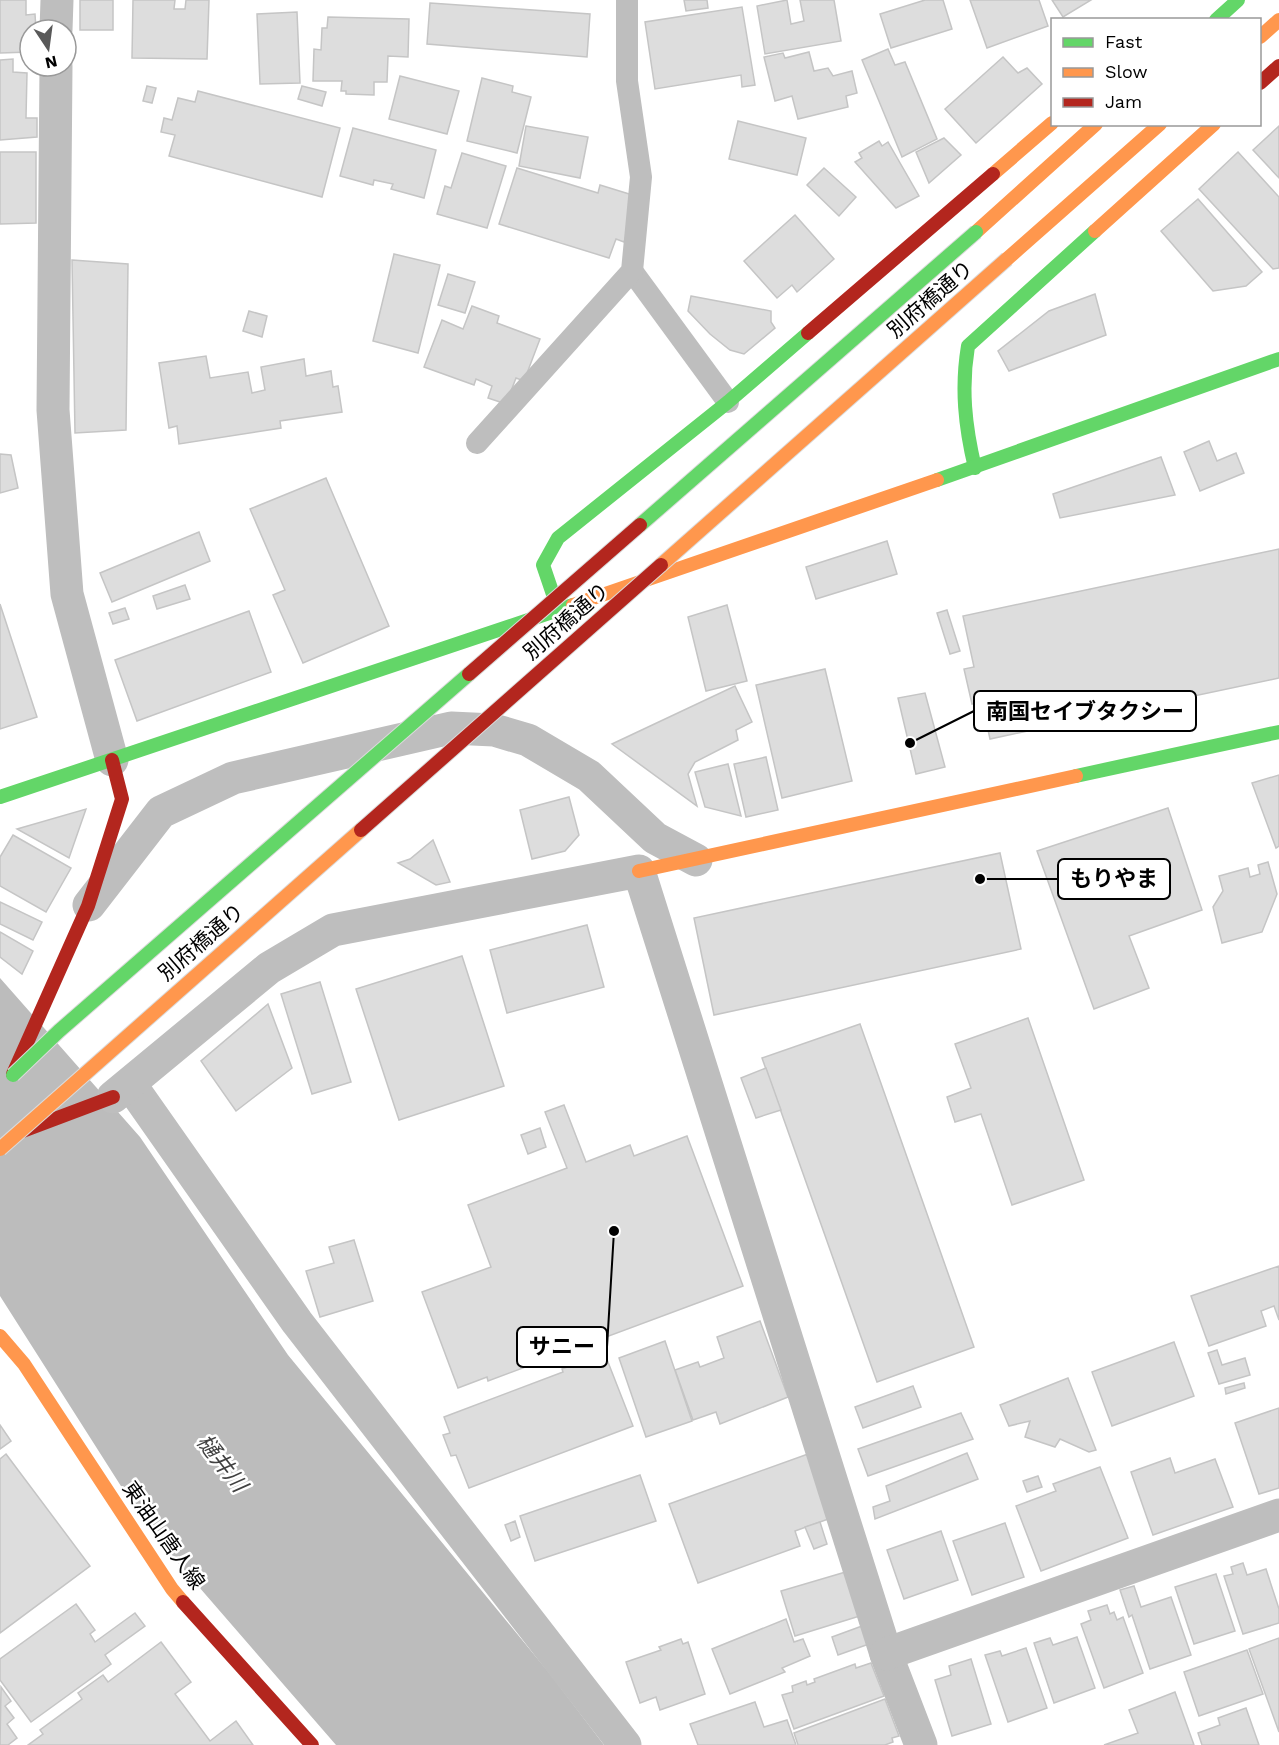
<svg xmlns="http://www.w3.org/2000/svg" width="1279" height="1745" font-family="'Work Sans','Noto Sans JP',sans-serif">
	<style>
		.water { fill: #bcbcbc }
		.building { fill: #ddd; stroke: #c5c5c5; stroke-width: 1.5 }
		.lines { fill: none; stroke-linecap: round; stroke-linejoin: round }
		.lane { stroke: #bebebe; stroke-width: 22 }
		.street { stroke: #bebebe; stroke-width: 33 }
		.fast { stroke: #63d668; stroke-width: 14 }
		.slow { stroke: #ff974d; stroke-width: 14 }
		.jam { stroke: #b3261e; stroke-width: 14 }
		.fast-bridge-casing { stroke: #dbdbdb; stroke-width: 16; stroke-linecap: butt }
		.slow-bridge-casing { stroke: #dbdbdb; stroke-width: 16; stroke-linecap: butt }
		.jam-bridge-casing { stroke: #dbdbdb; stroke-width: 16; stroke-linecap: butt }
		.fast-bridge { stroke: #63d668; stroke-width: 14 }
		.slow-bridge { stroke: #ff974d; stroke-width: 14 }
		.jam-bridge { stroke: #b3261e; stroke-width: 14 }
		.labels { text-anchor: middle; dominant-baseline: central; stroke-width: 5; stroke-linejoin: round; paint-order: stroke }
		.street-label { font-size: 21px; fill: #000; stroke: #fff }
		.water-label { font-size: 22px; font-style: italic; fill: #414141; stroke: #fff }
		.leader { fill: none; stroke: #000; stroke-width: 2 }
		.callout-dot { fill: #000; stroke: #fff; stroke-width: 2 }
		.callout { fill: #fff; stroke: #000; stroke-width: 2 }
		.callout-label { font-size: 22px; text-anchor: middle; font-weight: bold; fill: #000 }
	</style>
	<rect width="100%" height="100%" fill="#fff"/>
	<path class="water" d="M0,978L140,1137L288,1355L550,1674L604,1745H336L147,1527L0,1296Z"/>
	<g class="building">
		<path d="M0,0H26V15L35,14L36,30H30V52L0,53Z"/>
		<rect x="80" y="0" width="33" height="30"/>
		<path d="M133,0H175L174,9H185L186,0H209L207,59L132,58Z"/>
		<path d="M684,0H707L708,8L686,11Z"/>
		<path d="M787,0L791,24L804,21L800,0H834L841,41L765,54L757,6Z"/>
		<path d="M925,0H943L952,29L891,48L880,14Z"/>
		<path d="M970,0H1039L1048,26L987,48Z"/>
		<path d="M1052,0H1091L1063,17Z"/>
		<path d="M430,3L590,14L587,57L427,44Z"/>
		<path d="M742,7L755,85L742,87L741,75L655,89L645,22Z"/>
		<path d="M297,12L300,83L260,84L257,14Z"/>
		<path d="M328,17L409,19L408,57L388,56L387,82H374V95L346,94V91H341L342,81H313L314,49L321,50L322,28H327Z"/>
		<path d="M888,49L895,65L905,62L937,139L902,157L862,60Z"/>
		<path d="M809,52L814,71L828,68L833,76L852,71L857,93L846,96L848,107L798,119L792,96L775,101L764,57L783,53L785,58Z"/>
		<path d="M1003,57L1018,73L1027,68L1042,84L976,143L945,109Z"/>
		<path d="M13,59V72L27,73L26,118H37V137L0,140V60Z"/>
		<path d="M400,76L459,91L447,134L389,119Z"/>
		<path d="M482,78L513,86L512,92L531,97L517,153L467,141Z"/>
		<path d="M147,86L156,88L152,103L143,101Z"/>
		<path d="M302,86L326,92L322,106L298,99Z"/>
		<path d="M198,91L340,128L322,197L169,156L175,135L161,132L164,118L172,120L178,98L195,102Z"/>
		<path d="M738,121L806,138L797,175L729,159Z"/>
		<path d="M526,126L588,137L580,178L519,166Z"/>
		<path d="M1279,126V178L1253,150Z"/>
		<path d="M353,128L436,150L424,198L391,189L393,184L374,180L373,185L340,176Z"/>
		<path d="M944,138L961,155L929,183L916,152Z"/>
		<path d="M879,141L882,146L888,142L919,196L896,208L855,162L862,158L859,153Z"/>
		<path d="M0,152H36V223L0,224Z"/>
		<path d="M1238,152L1279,197V268L1273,269L1199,189Z"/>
		<path d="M462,153L506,166L487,228L437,214L445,186L451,188Z"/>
		<path d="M517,168L598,193L600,185L639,197L624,242L616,239L609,258L499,224Z"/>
		<path d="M824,168L856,197L839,216L807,185Z"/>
		<path d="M1198,199L1262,272L1246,286L1213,291L1161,231Z"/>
		<path d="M795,215L834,259L797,292L792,285L777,298L744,261Z"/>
		<path d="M394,254L440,265L418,353L373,341Z"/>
		<path d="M72,260L128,264L126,430L75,433Z"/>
		<path d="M448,274L475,282L465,313L438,305Z"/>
		<path d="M1095,294L1106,335L1009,371L998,351L1049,311Z"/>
		<path d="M691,296L771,311V322L775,328L744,354L730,350L710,334L688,311Z"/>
		<path d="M472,306L499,316L497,323L540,339L524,381L516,378L506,404L488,398L492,386L476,379L474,385L424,367L442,320L463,329Z"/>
		<path d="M249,311L267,316L262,337L243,331Z"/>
		<path d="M206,356L210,378L248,372L252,393L265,390L261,367L304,359L306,376L331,371L333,387L338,386L342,412L280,421L281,428L179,444L177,426L169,428L159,363Z"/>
		<path d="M1209,441L1217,461L1236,453L1244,473L1200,491L1184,452Z"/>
		<path d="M0,454L11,455L18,488L0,493Z"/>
		<path d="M1161,457L1175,495L1060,518L1053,494Z"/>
		<path d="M326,478L389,626L303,663L273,595L285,590L250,509Z"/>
		<path d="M199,532L210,561L112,602L100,573Z"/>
		<path d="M887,541L897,574L816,599L806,567Z"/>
		<path d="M1279,549V678L990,739L982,702L972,704L964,669L974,667L963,616Z"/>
		<path d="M185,585L190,599L157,609L153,596Z"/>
		<path d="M0,604L37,717L0,729Z"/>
		<path d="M727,605L747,681L706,691L688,617Z"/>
		<path d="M125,608L129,619L113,624L109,613Z"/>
		<path d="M947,610L960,651L950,654L937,613Z"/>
		<path d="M249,611L271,672L137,721L115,660Z"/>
		<path d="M825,669L852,781L782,798L756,685Z"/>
		<path d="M735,686L752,722L736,730L738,740L695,762L688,774L697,806L612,744Z"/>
		<path d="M925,693L945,767L916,774L898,698Z"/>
		<path d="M766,757L778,810L746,817L734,764Z"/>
		<path d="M728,764L741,816L705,807L695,772Z"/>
		<path d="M1279,775V846L1276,848L1252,783Z"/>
		<path d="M569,797L579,835L565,851L532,859L520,810Z"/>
		<path d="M1168,808L1202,910L1129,936L1149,988L1094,1009L1037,851Z"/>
		<path d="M86,809L69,858L17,829Z"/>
		<path d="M13,835L71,868L46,912L0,886V857Z"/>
		<path d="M433,840L450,882L436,885L398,863L410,859Z"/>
		<path d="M1000,853L1021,949L714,1015L694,918Z"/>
		<path d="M1268,862L1277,894L1262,932L1222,943L1213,907L1223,891L1219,876L1248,868L1250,877L1260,874L1258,865Z"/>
		<path d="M0,902L42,922L33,940L0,924Z"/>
		<path d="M587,925L604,987L507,1013L490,950Z"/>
		<path d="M0,932L33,951L22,974L0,957Z"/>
		<path d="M462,956L504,1086L399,1120L356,989Z"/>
		<path d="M320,982L351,1082L312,1094L281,994Z"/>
		<path d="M268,1004L292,1068L236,1111L201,1061Z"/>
		<path d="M1028,1018L1084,1180L1012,1205L981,1114L955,1122L947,1097L971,1088L955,1044Z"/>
		<path d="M860,1024L974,1347L877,1382L762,1058Z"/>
		<path d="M766,1068L781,1110L756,1118L741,1078Z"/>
		<path d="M564,1105L586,1162L630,1145L634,1156L687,1136L743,1286L488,1381L487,1377L458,1388L422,1292L491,1267L468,1205L567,1168L545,1112Z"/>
		<path d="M540,1128L546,1147L528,1154L521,1135Z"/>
		<path d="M354,1240L373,1301L320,1317L306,1271L334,1263L329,1247Z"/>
		<path d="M1279,1266V1320L1274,1306L1261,1311L1266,1326L1209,1346L1191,1296Z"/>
		<path d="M760,1321L788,1397L720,1424L716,1412L693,1420L675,1370L698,1362L700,1367L724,1358L717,1337Z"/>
		<path d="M665,1341L692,1421L646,1437L619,1358Z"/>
		<path d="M1174,1342L1194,1396L1112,1426L1092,1372Z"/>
		<path d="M1217,1350L1222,1365L1245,1358L1250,1375L1219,1384L1208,1353Z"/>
		<path d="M599,1355L600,1359L606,1357L633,1426L469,1488L456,1455L451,1456L443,1435L450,1433L444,1417L563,1372L562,1369Z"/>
		<path d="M1068,1378L1096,1450L1089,1452L1060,1439L1055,1447L1025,1437L1030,1421L1009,1426L1000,1405Z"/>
		<path d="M1244,1383L1245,1388L1226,1394L1225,1388Z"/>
		<path d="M913,1386L921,1407L863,1428L855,1407Z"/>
		<path d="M1279,1408V1488L1259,1494L1235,1423Z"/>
		<path d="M961,1413L973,1439L868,1476L858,1449Z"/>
		<path d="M0,1425L11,1441L0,1449Z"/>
		<path d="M967,1453L978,1479L875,1519L873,1507L890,1501L886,1486Z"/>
		<path d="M6,1454L90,1566L0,1633V1459Z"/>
		<path d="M808,1454L831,1518L795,1531L800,1546L698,1583L669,1504Z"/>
		<path d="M1170,1458L1175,1473L1215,1459L1233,1507L1153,1535L1131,1472Z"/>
		<path d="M1100,1467L1128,1538L1041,1571L1016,1506L1056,1491L1053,1484Z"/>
		<path d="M640,1475L656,1521L535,1561L520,1516Z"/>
		<path d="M1038,1476L1042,1487L1027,1492L1023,1481Z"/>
		<path d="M515,1521L520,1537L511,1541L505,1525Z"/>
		<path d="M820,1522L827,1544L814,1549L805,1527Z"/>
		<path d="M1005,1523L1024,1577L972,1595L953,1541Z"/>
		<path d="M941,1531L958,1580L904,1599L887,1550Z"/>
		<path d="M1243,1563L1247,1575L1266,1569L1279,1609V1623L1243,1634L1224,1576L1233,1574L1231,1567Z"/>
		<path d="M849,1571L863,1615L795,1636L781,1591Z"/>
		<path d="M1216,1574L1235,1631L1194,1644L1175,1587Z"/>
		<path d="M1134,1586L1141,1607L1171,1597L1191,1655L1150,1669L1132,1615L1129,1617L1120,1590Z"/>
		<path d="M76,1604L95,1630L90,1634L95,1642L135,1613L145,1626L105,1655L111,1664L31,1722L0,1680V1659Z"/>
		<path d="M1107,1605L1110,1614L1114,1612L1117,1620L1123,1617L1143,1673L1104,1688L1081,1624L1091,1620L1088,1611Z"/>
		<path d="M786,1619L794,1642L803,1639L810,1656L782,1668L785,1672L730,1694L712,1649Z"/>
		<path d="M862,1626L869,1644L838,1655L832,1637Z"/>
		<path d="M1077,1637L1095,1688L1054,1703L1034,1643L1050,1638L1053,1645Z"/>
		<path d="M1279,1638V1732L1249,1649Z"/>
		<path d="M681,1639L683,1644L688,1642L705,1694L660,1710L656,1697L640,1703L626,1662L661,1650L659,1647Z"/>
		<path d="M161,1642L191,1682L175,1694L210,1741L236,1721L253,1745H28L43,1734L40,1730L82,1699L78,1693L103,1675L108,1682Z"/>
		<path d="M1026,1648L1047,1708L1008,1722L985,1655L1000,1651L1002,1656Z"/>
		<path d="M1247,1650L1263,1694L1199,1716L1184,1672Z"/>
		<path d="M971,1659L991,1724L952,1736L935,1680L951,1675L949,1666Z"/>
		<path d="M871,1663L884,1696L794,1729L782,1695L793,1692L792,1686L806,1681L807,1685L815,1682L814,1679L855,1664L856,1668Z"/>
		<path d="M1,1687L11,1701L5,1706L14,1718L7,1724L17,1738L8,1745H0Z"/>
		<path d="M1175,1692L1194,1745H1104L1138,1733L1129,1710Z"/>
		<path d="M885,1699L899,1736L892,1738L893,1742L885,1745H798L794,1733Z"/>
		<path d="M755,1702L764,1727L787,1720L796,1745H698L690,1724Z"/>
		<path d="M1246,1708L1259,1745H1202L1198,1733L1220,1725L1218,1718Z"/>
	</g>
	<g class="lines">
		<g class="lane">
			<path d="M632,271L728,402"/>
			<path d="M477,443L632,271L641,177L627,81V0"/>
		</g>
		<g class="street">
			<path d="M56,30L57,0"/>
			<path d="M56,66L53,410L67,594L112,760"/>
			<path d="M89,905L161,812L233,778L451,728L494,730L528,740L589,776L655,838L696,860"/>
			<path d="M130,1084L297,1322L625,1745"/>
			<path d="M113,1097L269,968L333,930L639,871L886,1654L921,1745"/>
			<path d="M886,1654L1279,1515"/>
		</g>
		<g class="fast">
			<path d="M1216,20L1238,0"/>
			<path d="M975,468C965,426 961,388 968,346L1095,231"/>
			<path d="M937,480L1279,359"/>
			<path d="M559,612L543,565L558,538L728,402L808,333"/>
			<path d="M1076,776L1279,732"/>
			<path d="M0,797L573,605"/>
		</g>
		<g class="slow">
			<path d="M1260,37L1279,20"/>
			<path d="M993,174L1052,123"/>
			<path d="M1095,231L1214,124"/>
			<path d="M976,232L1096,124"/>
			<path d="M1007,259L1160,124"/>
			<path d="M573,605L937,480"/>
			<path d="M639,871L1076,776"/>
			<path d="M0,1336L24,1364L172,1589L183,1602"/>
		</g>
		<g class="jam">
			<path d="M1260,83L1279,66"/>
			<path d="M808,333L993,174"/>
			<path d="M13,1074L88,906L122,799L112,760"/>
			<path d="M20,1132L113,1097"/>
			<path d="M183,1602L312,1745"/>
		</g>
		<g class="fast-bridge-casing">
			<g id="fast-bridge">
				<path d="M640,525L976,232"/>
				<path d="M13,1075L59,1031L469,674"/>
			</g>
		</g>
		<g class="slow-bridge-casing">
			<g id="slow-bridge">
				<path d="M661,565L1007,259"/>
				<path d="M0,1149L361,830"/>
			</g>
		</g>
		<g class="jam-bridge-casing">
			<g id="jam-bridge">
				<path d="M469,674L640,525"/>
				<path d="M361,830L661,565"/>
			</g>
		</g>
		<use href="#fast-bridge" class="fast-bridge"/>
		<use href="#slow-bridge" class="slow-bridge"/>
		<use href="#jam-bridge" class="jam-bridge"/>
	</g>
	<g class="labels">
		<g class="street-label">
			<text transform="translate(930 299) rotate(-41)">別府橋通り</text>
			<text transform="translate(566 621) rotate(-41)">別府橋通り</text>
			<text transform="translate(201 942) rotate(-41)">別府橋通り</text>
			<text transform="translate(164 1535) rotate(55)">東油山唐人線</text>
		</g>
		<g class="water-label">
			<text transform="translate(222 1463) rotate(52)">樋井川</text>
		</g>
	</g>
	<path class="leader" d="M910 743L974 711M980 879L1058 879M614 1231L607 1347"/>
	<g class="callout-dot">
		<circle cx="910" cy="743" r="6"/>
		<circle cx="980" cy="879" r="6"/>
		<circle cx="614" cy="1231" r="6"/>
	</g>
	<g class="callout">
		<rect x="974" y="691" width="222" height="40" rx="6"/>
		<rect x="1058" y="859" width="112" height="40" rx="6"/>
		<rect x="517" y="1327" width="90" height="40" rx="6"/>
	</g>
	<g class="callout-label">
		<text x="1085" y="719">南国セイブタクシー</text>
		<text x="1114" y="886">もりやま</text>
		<text x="562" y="1354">サニー</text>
	</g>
	<rect x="1051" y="18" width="210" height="108" fill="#ffffff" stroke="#999999" stroke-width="1.5"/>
	<rect x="1063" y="38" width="30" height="9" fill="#63d668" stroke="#999999" stroke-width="1.5"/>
	<text x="1105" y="48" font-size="18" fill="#000000">Fast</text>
	<rect x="1063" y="68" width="30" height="9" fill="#ff974d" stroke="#999999" stroke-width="1.5"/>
	<text x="1105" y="78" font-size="18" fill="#000000">Slow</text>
	<rect x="1063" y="98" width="30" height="9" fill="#b3261e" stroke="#999999" stroke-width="1.5"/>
	<text x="1105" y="108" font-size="18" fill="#000000">Jam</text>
	<g transform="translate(48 48) rotate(167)"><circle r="28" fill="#ffffff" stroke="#999999" stroke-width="1.5"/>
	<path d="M0-4.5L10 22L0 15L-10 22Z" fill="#595959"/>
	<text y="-9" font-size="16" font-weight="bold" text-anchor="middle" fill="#000000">N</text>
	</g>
</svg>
